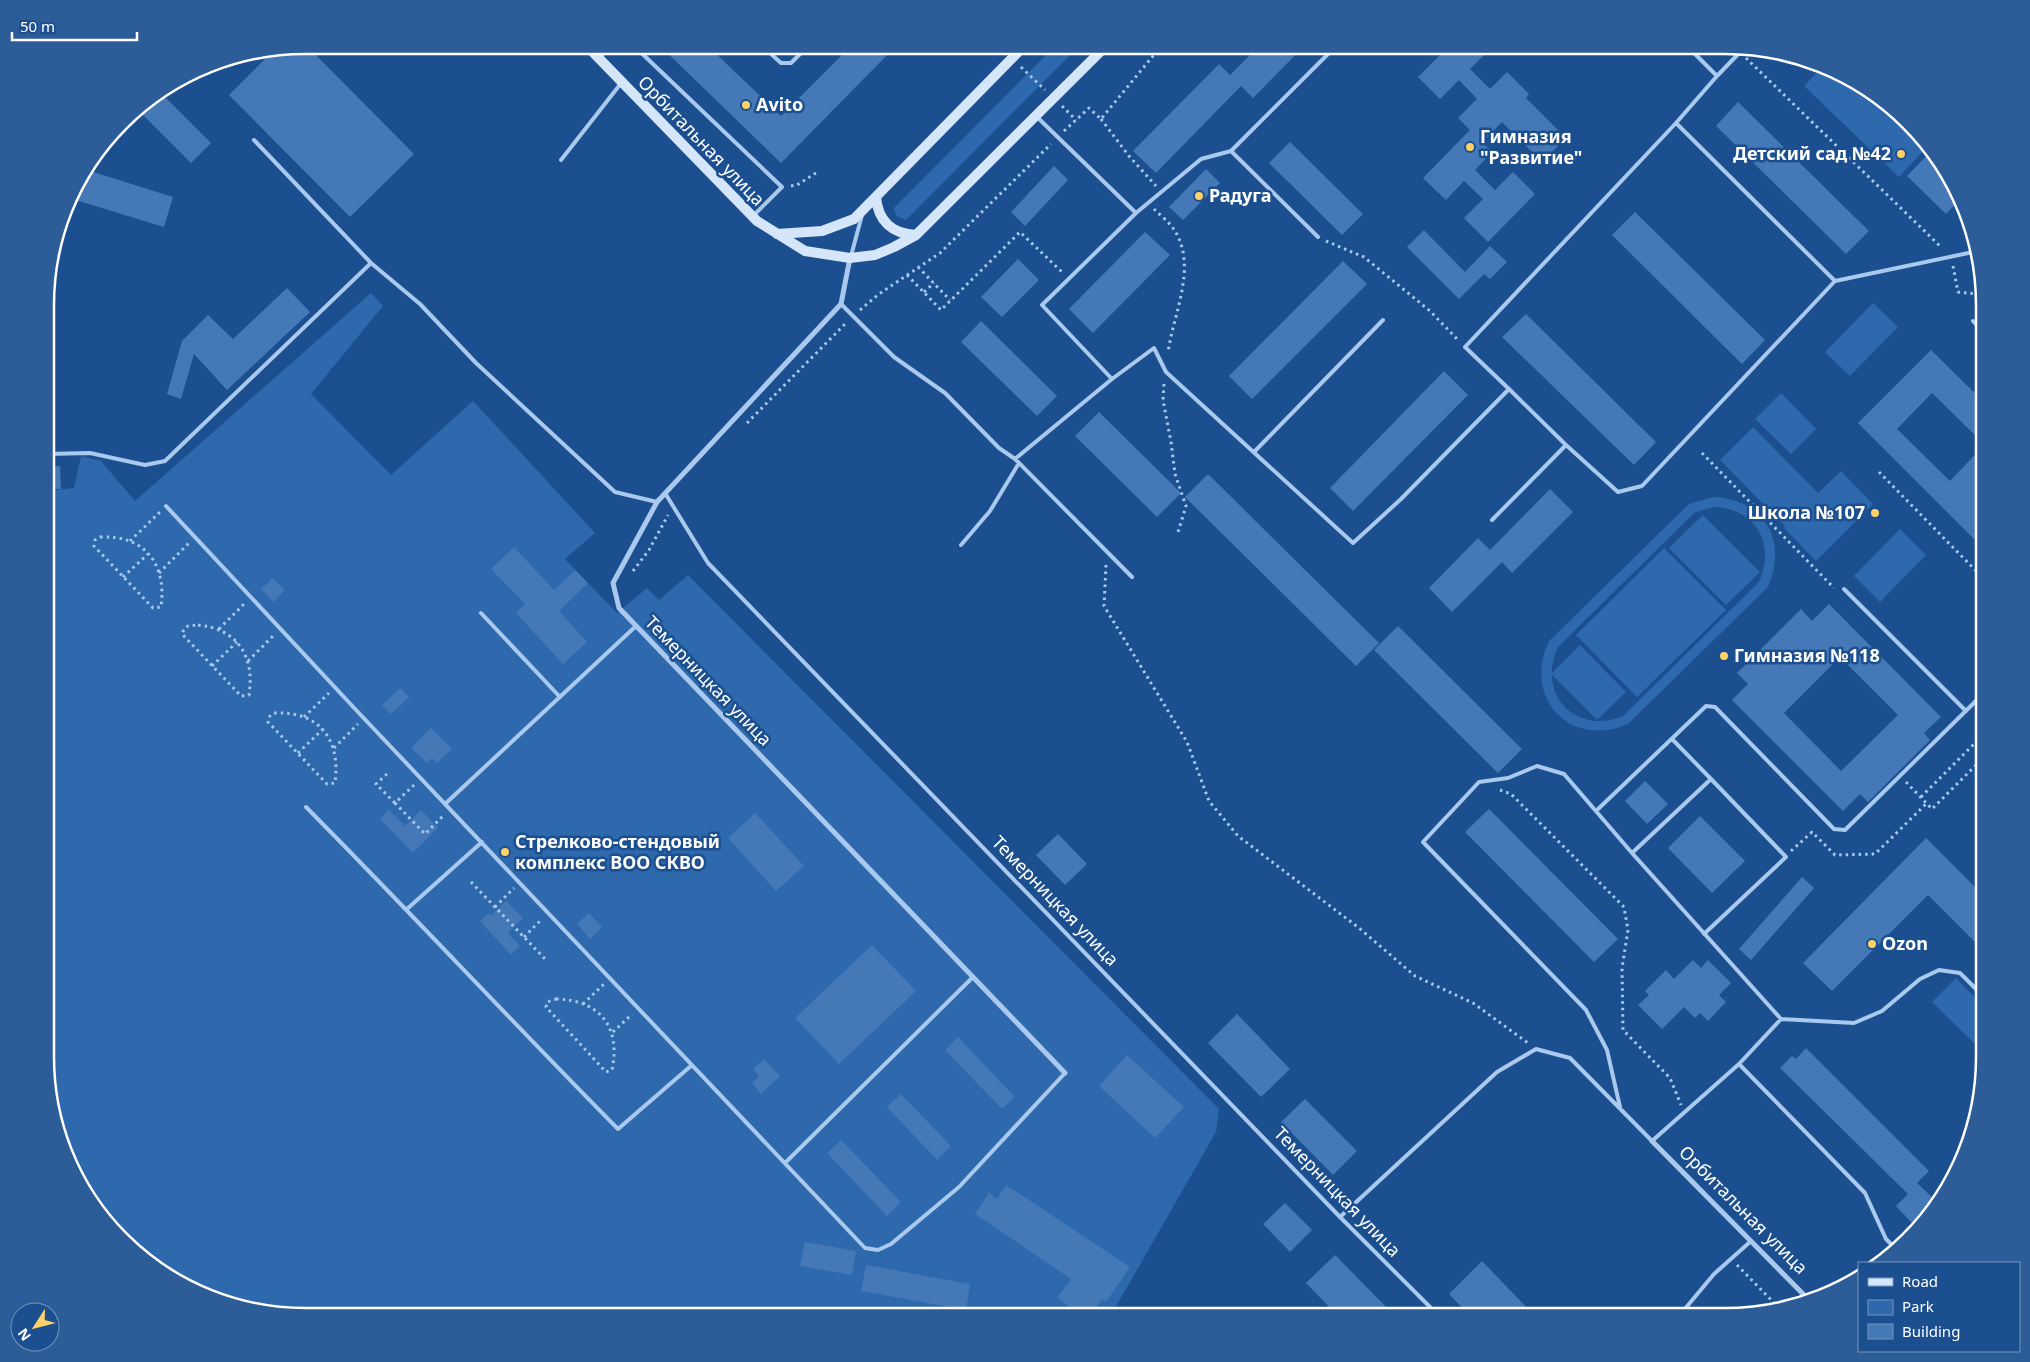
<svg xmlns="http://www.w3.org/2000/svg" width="2030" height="1362" font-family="'Noto Sans',sans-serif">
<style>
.green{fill:#2e69ad;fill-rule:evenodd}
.building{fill:#4478b7;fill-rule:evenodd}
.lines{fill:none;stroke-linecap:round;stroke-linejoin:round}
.path{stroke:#a9c9ee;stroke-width:3;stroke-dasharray:2.5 4;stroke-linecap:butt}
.lane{stroke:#a9c9ee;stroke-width:4}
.street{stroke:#a9c9ee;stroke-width:5}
.secondary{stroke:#d6e6fa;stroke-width:10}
.poi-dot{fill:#ffd166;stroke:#1b4f8f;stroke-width:2}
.labels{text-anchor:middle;stroke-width:5;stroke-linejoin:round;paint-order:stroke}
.poi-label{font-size:18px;font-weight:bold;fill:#fff;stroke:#1b4f8f;text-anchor:start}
.street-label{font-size:18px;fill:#fff;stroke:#1b4f8f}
.rim{fill:none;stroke:#fff;stroke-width:2.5}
</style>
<rect width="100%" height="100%" fill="#1b4f8f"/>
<!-- green -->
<path class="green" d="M1056,45h24l-174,175 -10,-4 -2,-8z
M1823,66l47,23 50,44 9,12 -30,32 -95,-91z
M371,293l12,13 -72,88 80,81 82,-74 122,132 -30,26 52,54 30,-25 12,12 29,-25 531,534 -3,23 -106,185h-806l-83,-14 -61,-30 -39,-32 -41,-54 -33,-96v-600l27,-3 7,-32 20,5 34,40z
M1873,303l25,24 -48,49 -25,-24z
M1781,393l35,36 -25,25 -36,-35z
M1753,427l65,66 23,-22 32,33 -57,57 -32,-33 1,-2 -65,-66z
M1713,497c52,2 75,44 55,90l-140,137c-58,25 -106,-26 -79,-83l140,-137zM1714,507c42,2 62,36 45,75l-136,134c-48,20 -87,-23 -65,-69l136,-134z
M1703,515l57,57 -34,33 -57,-57z
M1900,529l26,26 -46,47 -26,-26z
M1664,548l62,62 -89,87 -61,-62z
M1580,645l46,47 -29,28 -46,-46z
M1956,978l28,29v46l-52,-51z"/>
<!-- building -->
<path class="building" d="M306,45l108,109 -64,63 -121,-122 44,-44z
M659,45h48l74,71 71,-71h45l-116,118z
M1260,45h45l-52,53 -12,-12 -85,87 -23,-22 86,-87 11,11z
M1450,45h30l7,7 -17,17 20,20 17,-17 22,22 -3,4 40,40 -24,24 -40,-40 -20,20 10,10 -17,18 20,20 18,-18 22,22 -47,48 -24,-24 19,-19 -19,-18 -18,19 -23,-22 47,-48 -12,-12 19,-19 -18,-19 -19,19 -22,-22z
M161,93l50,50 -20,20 -55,-55z
M1738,102l131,129 -23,23 -130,-128z
M1290,142l73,72 -21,21 -73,-72z
M1929,153l21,22 10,24 -14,15 -39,-38z
M1054,166l14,14 -43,46 -14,-14z
M1206,169l14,14 -37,37 -14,-13z
M87,170l86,27 -9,30 -95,-29 3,-8z
M1635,212l130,128 -23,24 -130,-129z
M1424,230l41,42 25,-26 17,16 -17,17 -6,-5 -25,25 -52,-52z
M1145,232l25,23 -77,78 -24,-24z
M1018,259l21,21 -37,37 -21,-20z
M1343,261l24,23 -115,115 -23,-23z
M287,288l23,24 -83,78 -33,-36 -13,45 -14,-5 15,-53 26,-26 25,24z
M1526,314l130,128 -22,23 -132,-128z
M981,321l76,75 -20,20 -76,-74z
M1931,350l53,52v42l-52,-51 -35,36 53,52 34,-36v104l-126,-126z
M1444,371l24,24 -115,116 -23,-23z
M1099,412l82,81 -24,24 -82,-81z
M60,466l1,23h-14v-22z
M1208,474l171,169 -23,23 -171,-169z
M1550,489l23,23 -61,61 -10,-11 -50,50 -23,-24 49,-50 12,12z
M514,547l40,43 21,-20 13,13 -29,28 28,31 -24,22 -47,-51 9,-9 -34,-35z
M273,578l12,12 -12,12 -12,-13z
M1829,604l112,113 -17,16 6,7 -62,62 -8,-8 -17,17 -111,-111 16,-16 -11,-11 64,-64 11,12zM1840,657l58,58 -57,56 -57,-58z
M1398,626l124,123 -24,24 -124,-123z
M400,688l9,9 -18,17 -9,-9z
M431,728l21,21 -15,14 -5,-5 -5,5 -16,-15z
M1645,781l23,23 -21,20 -22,-23z
M1489,809l129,130 -24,23 -129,-130z
M389,810l16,16 16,-16 17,18 -25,25 -33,-34z
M755,813l49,53 -28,25 -48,-53z
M1700,816l45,45 -33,32 -44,-45z
M1058,834l29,30 -22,21 -29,-30z
M1926,838l58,58v55l-56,-56 -96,96 -29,-28z
M1802,877l12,11 -63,72 -12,-11z
M506,901l17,17 -15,15 12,13 -9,9 -31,-34 9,-8 2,2z
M589,913l13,14 -12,12 -13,-15z
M872,945l44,46 -77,73 -44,-46z
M1693,960l8,8 7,-8 23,23 -12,12 7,7 -18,19 -8,-8 -5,5 -11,-11 -22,22 -24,-24 11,-10 -4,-4 21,-21 8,9z
M1237,1014l53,55 -29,28 -53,-54z
M958,1037l57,60 -13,12 -57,-59z
M1806,1048l123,123 -12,12 22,21 -19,22 -4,-5 -3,3 -17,-18 12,-12 -128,-126 12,-12 4,3z
M1127,1055l57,52 -29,31 -56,-52z
M764,1059l16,17 -19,18 -9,-11 7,-7 -6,-7z
M901,1094l50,52 -14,14 -50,-53z
M1305,1099l52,52 -24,24 -52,-53z
M841,1140l60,62 -14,14 -60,-63z
M1006,1185l124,82 -24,35 -4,-3 -13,18h-6l-26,-19 14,-19 -96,-65 14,-21 8,6z
M1285,1203l27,27 -22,22 -27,-28z
M805,1242l51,9 -4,24 -52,-9z
M1335,1255l61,62h-57l-33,-34z
M1482,1261l54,56h-65l-22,-23z
M866,1265l104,19 -4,26 -105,-19z"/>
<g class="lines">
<!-- path -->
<path class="path" d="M999,45l5,5
M1746,58l196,190
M1021,67l24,23
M1062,106l14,14
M1101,119l28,37 27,30
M1064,131l25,-23 12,11 61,-74
M791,186l6,-1 22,-14
M1154,209c6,6 14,12 19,19 26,37 0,86 -5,125
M1326,241l38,16 66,54 29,30
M1953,266l5,26 19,2 7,7
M918,267l32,33
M907,275l34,35 79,-78 43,41
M924,292l10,-9
M860,310l19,-16 61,-41 111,-109
M1164,384l-1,16 8,42 4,32 11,32 -8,26
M747,423l99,-100
M1702,453l132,135
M1879,472l105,107
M100,537c44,-2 67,26 61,70l-8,1 -59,-62 1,-6z
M130,541l30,-29
M1106,565l-2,41 83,136 22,59 29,35 121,92 56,48 58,27 55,40
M633,571l16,-21 19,-35
M159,573l30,-30
M123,577l25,-23
M198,625c40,4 57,32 51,70l-8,1 -59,-62 2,-5 4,-3z
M219,629l26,-26
M248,661l26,-26
M212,666l25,-24
M274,713c45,-2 67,26 61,70l-8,1 -59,-62 2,-6z
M304,717l25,-24
M334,748l24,-24
M298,753l25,-24
M387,774l-11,10 19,19
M1906,782l26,27 52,-52
M414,785l-19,18 30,31 19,-19
M1500,790l11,4 113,113 4,23 -6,38 1,62 47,48 11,27
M1921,797l63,-63
M1791,851l21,-19 23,23 40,-1 52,-51
M471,882l75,78
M495,907l19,-19
M524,937l17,-17
M556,999c44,1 65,28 56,71l-6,2 -60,-65 1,-5z
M583,1004l21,-20
M613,1032l19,-18
M1737,1265l44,45"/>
<!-- lane -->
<path class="lane" d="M633,45l149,142 -28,28
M761,45l20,18h10l18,-18
M1686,45l31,31 27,-28
M600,57l12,-12
M1036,116l100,97 65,-54 30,-8 106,-106
M1676,123l159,158
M254,140l117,123 49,41 56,59 139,129 42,10
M1231,151l87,86
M561,160l61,-78
M851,256l11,-41
M841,304l53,53 51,36 54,55 16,11 117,118
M1973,321l11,11
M1112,379l42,-31 12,24 187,171 48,-44 108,-110 -44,-42 211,-224 41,-47
M1509,389l57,56 52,47 24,-6 193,-205 143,-30
M1254,452l129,-132
M47,454l43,-1 55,12 20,-4 206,-198
M1015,459l97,-80 -70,-74 94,-92
M665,493l43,70 632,654 100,100
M166,506l191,205 508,537 13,2 13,-6 68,-57 106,-114
M1492,520l74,-75
M961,545l29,-34 29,-48
M1844,589l122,122
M481,613l79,84
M1672,739l39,40
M445,804l191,-178
M306,807c106,107 207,216 312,322l74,-64
M1596,811l110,-105 9,1 119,122 11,1 139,-137
M1632,853l79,-74 75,78 -82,77
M407,909l75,-67
M1739,1064l126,129 21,46 12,12
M1620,1107l-13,-57 -21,-40 -163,-168 56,-60 29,-4 29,-12 27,8 68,79 149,166
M785,1163l188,-186
M1340,1217l157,-145 39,-23 34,9 82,83 87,-77 42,-45 73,4 28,-12 38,-32 19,-9 21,3 24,24
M1679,1316l35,-42 37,-33"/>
<!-- street -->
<path class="street" d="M850,258l-9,46 -184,198 -44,81 6,25 446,465
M1652,1141l158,160"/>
<!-- secondary -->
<path class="secondary" d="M586,45l171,176 48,30 45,7 25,-3 19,-8 22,-12 191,-190
M876,197c2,24 16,37 40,38
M777,234l45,-3 32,-12 171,-174"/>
</g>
<!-- markers -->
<g class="poi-dot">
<circle cx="746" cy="105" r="5"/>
<circle cx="1470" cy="147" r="5"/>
<circle cx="1901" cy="154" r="5"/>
<circle cx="1199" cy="196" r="5"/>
<circle cx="1875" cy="513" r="5"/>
<circle cx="1724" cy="656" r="5"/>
<circle cx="505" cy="852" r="5"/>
<circle cx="1872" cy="944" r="5"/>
</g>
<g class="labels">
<!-- poi labels -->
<g class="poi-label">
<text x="756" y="111">Avito</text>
<text x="1480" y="143">Гимназия<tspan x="1480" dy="21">"Развитие"</tspan></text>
<text x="1891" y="160" text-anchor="end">Детский сад №42</text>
<text x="1209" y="202">Радуга</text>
<text x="1865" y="519" text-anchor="end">Школа №107</text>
<text x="1734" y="662">Гимназия №118</text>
<text x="515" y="848">Стрелково-стендовый<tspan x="515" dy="21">комплекс ВОО СКВО</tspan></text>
<text x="1882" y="950">Ozon</text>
</g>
<!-- street labels -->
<g class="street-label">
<text transform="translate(701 141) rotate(46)" y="6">Орбитальная улица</text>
<text transform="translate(708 681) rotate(46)" y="6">Темерницкая улица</text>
<text transform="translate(1055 901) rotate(46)" y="6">Темерницкая улица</text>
<text transform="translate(1337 1192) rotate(46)" y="6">Темерницкая улица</text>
<text transform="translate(1743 1210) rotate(45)" y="6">Орбитальная улица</text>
</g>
</g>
<!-- crop -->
<path d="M0 0H2030V1362H0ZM305 54H1725A251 251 0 0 1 1976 305V1057A251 251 0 0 1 1725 1308H305A251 251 0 0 1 54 1057V305A251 251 0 0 1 305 54Z" fill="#2d5d98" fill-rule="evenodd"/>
<path class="rim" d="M305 54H1725A251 251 0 0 1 1976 305V1057A251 251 0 0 1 1725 1308H305A251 251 0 0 1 54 1057V305A251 251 0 0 1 305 54Z"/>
<!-- legend -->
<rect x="1858" y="1262" width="162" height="90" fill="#1b4f8f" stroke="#7695bc"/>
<rect x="1868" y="1278" width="25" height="8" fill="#d6e6fa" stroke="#7695bc"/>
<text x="1902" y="1287" font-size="15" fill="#ffffff">Road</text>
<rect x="1868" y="1300" width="25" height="15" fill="#2e69ad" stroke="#7695bc"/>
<text x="1902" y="1312" font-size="15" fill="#ffffff">Park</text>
<rect x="1868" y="1324" width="25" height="15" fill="#4478b7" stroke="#7695bc"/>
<text x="1902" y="1337" font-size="15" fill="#ffffff">Building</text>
<!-- north arrow -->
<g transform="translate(35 1327) rotate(234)"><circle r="24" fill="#1b4f8f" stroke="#7695bc"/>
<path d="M0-4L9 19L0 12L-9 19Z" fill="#ffd166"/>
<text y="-8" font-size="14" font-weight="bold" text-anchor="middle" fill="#ffffff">N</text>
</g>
<!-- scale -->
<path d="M12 32v8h125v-8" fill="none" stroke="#ffffff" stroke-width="2.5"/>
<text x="20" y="32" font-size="15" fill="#ffffff" stroke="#1b4f8f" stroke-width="4" paint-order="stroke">50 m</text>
</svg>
